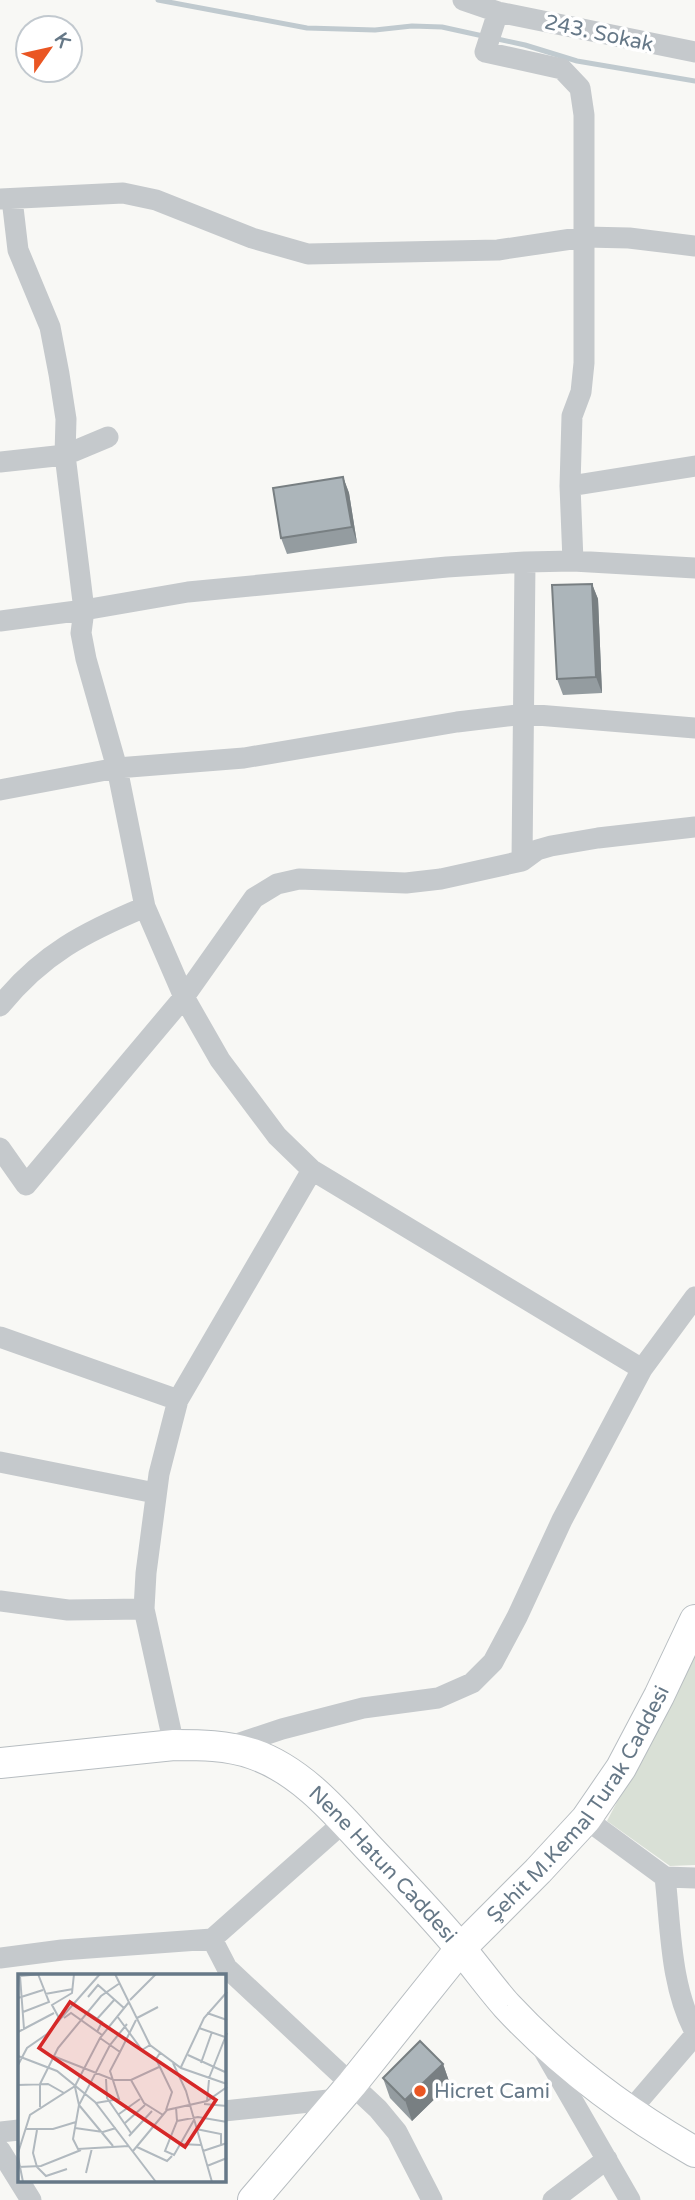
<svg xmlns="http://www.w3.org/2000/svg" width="695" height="2200" font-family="'Varela Round',sans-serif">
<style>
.green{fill:#d9e0d6}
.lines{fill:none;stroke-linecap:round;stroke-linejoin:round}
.stream{stroke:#c0cacf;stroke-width:5}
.secondary-casing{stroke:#b7bdc1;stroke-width:32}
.street{stroke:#c5c9cc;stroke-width:21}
.secondary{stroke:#fff;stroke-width:30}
.wall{fill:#949ca0}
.shaded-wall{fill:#787f82}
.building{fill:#acb5ba;stroke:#787f82;stroke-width:2}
.poi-dot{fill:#ea5623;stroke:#fff;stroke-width:2.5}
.labels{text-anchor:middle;stroke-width:7;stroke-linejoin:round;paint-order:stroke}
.street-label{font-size:21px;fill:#667887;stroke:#fff}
.poi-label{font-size:21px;fill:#667887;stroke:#fff;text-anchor:start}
.inset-road{fill:none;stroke:#b1b9bf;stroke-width:2}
.view{fill:#d62828;fill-opacity:0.15;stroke:#d62828;stroke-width:3.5}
.inset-edge{fill:none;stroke:#667887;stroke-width:3.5}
</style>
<rect width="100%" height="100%" fill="#f8f8f5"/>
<!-- green -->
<path class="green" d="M695,1653v212l-25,1 -63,-45z"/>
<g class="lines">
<!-- stream -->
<path class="stream" d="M158,0l149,28 68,2 37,-4 30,1 41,9
M493,38l32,7 52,16 118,20"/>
<!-- secondary casing -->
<g class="secondary-casing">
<g id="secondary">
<path id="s1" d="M0,1763l174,-18c26,0 53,0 79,9 47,16 82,57 114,92 32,34 64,67 93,102 16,19 31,40 47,58 55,59 118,106 188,146"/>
<path id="s2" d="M253,2200l99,-116 109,-136 77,-77 48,-52 35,-51 38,-72 36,-76"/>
</g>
</g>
<!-- street -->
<path class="street" d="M463,0l35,12 197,40
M498,12l-13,40 77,17 18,19 4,27v248l-3,29 -9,24 -2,70 3,75
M0,199l123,-6 33,7 96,38 56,16 190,-4 87,-13 44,1 66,8
M12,199l6,51 32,77 9,47 7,45 -1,36 19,155 -3,23 5,26 31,109 28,139 39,90 36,63 57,76 35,34 330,199
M0,462l65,-7 43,-18
M570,486l125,-20
M0,621l84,-11 104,-18 259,-25 78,-5 48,-1 122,7
M0,790l117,-22 127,-10 213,-36 68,-8 170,14
M522,861l15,-11 14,-4 47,-8 97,-11
M0,1006c42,-52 85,-74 145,-99
M0,1148l26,37 158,-188 70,-99 23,-14 22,-5 107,4 35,-4 81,-18 3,-299
M0,1337l178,63
M0,1462l155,31
M0,1601l68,9 76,-1
M174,1745l-30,-136 2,-36 13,-99 19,-74 134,-230
M228,1747l54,-18 81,-21 75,-10 34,-15 21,-21 24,-45 45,-97 80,-151 53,-72
M586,1819l79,58 30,1
M665,1877c6,52 5,108 30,155
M212,1939l15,29 151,141 19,23 35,68
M0,1958l62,-8 150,-11 132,-117
M544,2051l86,149
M224,2111l114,-12
M629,2112l66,-77
M0,2132l19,-2
M0,2150l31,50
M553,2200l54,-41"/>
<!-- secondary -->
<use href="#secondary" class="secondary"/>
</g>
<!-- wall -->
<path class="wall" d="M343,477l6,16 8,50 -70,11 -6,-16z
M592,584l6,15 4,94 -39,2 -6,-16z
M443,2064l7,20 -38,37 -22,-23 -7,-20z"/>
<!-- shaded-wall -->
<path class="shaded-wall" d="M343,477l6,16 8,50 -5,-16z
M592,584l6,15 4,94 -6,-16z
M443,2064l7,20 -38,37 -7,-21z"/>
<!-- building -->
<path class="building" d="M343,477l9,50 -71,11 -8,-50z
M592,584l4,93 -39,2 -5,-94z
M420,2041l23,23 -38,36 -22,-22z"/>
<!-- markers -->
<circle class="poi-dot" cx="420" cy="2091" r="7"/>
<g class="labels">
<!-- street labels -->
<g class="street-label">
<text transform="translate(599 33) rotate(12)" y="7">243. Sokak</text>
<text dy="7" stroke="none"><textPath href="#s2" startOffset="514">Şehit M.Kemal Turak Caddesi</textPath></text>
<text dy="7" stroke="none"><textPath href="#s1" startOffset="427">Nene Hatun Caddesi</textPath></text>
</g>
<!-- poi labels -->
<g class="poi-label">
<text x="434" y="2098">Hicret Cami</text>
</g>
</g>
<!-- overview -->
<g transform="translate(18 1974)">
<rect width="208" height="208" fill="#f8f8f5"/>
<path class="inset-road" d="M97,0l35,71 31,23 46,16M2,2l4,53M2,2l21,-2M27,20l28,-5M70,23l10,-12 26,23M0,24l25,-8M112,26l26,-26M5,38l26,-10 -11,-28M69,38l15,10 -5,10M189,39l20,7M99,42l25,34 8,-5M41,44l-7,-13 20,-12 2,-19M46,44l7,-5 31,22M119,44l21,-11M79,45l18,-20M181,54l26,9M0,58l36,-19M102,78l16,-32M142,79l-4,6 16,33 -6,18M170,81l37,17M0,82l39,15 38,31 61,80M35,82l61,24h17l28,-13M155,89l13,28 26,91M183,89l11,-31M0,91l9,-17 20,-14 53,-60M163,93l23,-49 23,-26M191,104l18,-45M88,105l1,19 24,35M113,106l13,23 19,12M0,111l30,-1 16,9M57,113l4,18 -6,34 5,10 51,-3M189,127l2,-21M78,129l23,-4 -9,-28 10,-19 -20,-14M186,130l23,2M22,133v-23l18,-36 43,-52 19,-13M158,133l1,14 -12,30 9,4 20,-35M101,140l21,-15M159,147l21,-4 29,5M107,149l20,-18M57,154l28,4 13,-4M7,155h28l23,-7M178,155l25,5v11M19,156l-4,23 4,14 9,9 21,-7M111,162l23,-25M162,170l21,1M95,172l-34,-41 31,-60 17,-21M119,173l30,14 5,-5M115,177l34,-41 40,-9 20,-14M185,177l24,-8M0,179l12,-38 45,-29 25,-48 29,-36M0,183l5,25M189,192l20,-8M0,193l23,-1 40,-16M68,199l6,-25"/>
<path class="view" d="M52,28l146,98 -31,47 -146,-99z"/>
<rect width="208" height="208" class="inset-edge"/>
</g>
<!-- north arrow -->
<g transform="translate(49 49) rotate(56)"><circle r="33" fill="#ffffff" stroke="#c2c9cf" stroke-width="2"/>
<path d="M0-5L12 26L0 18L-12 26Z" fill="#ea5623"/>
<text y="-10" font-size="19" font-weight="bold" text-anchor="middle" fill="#667887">K</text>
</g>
</svg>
